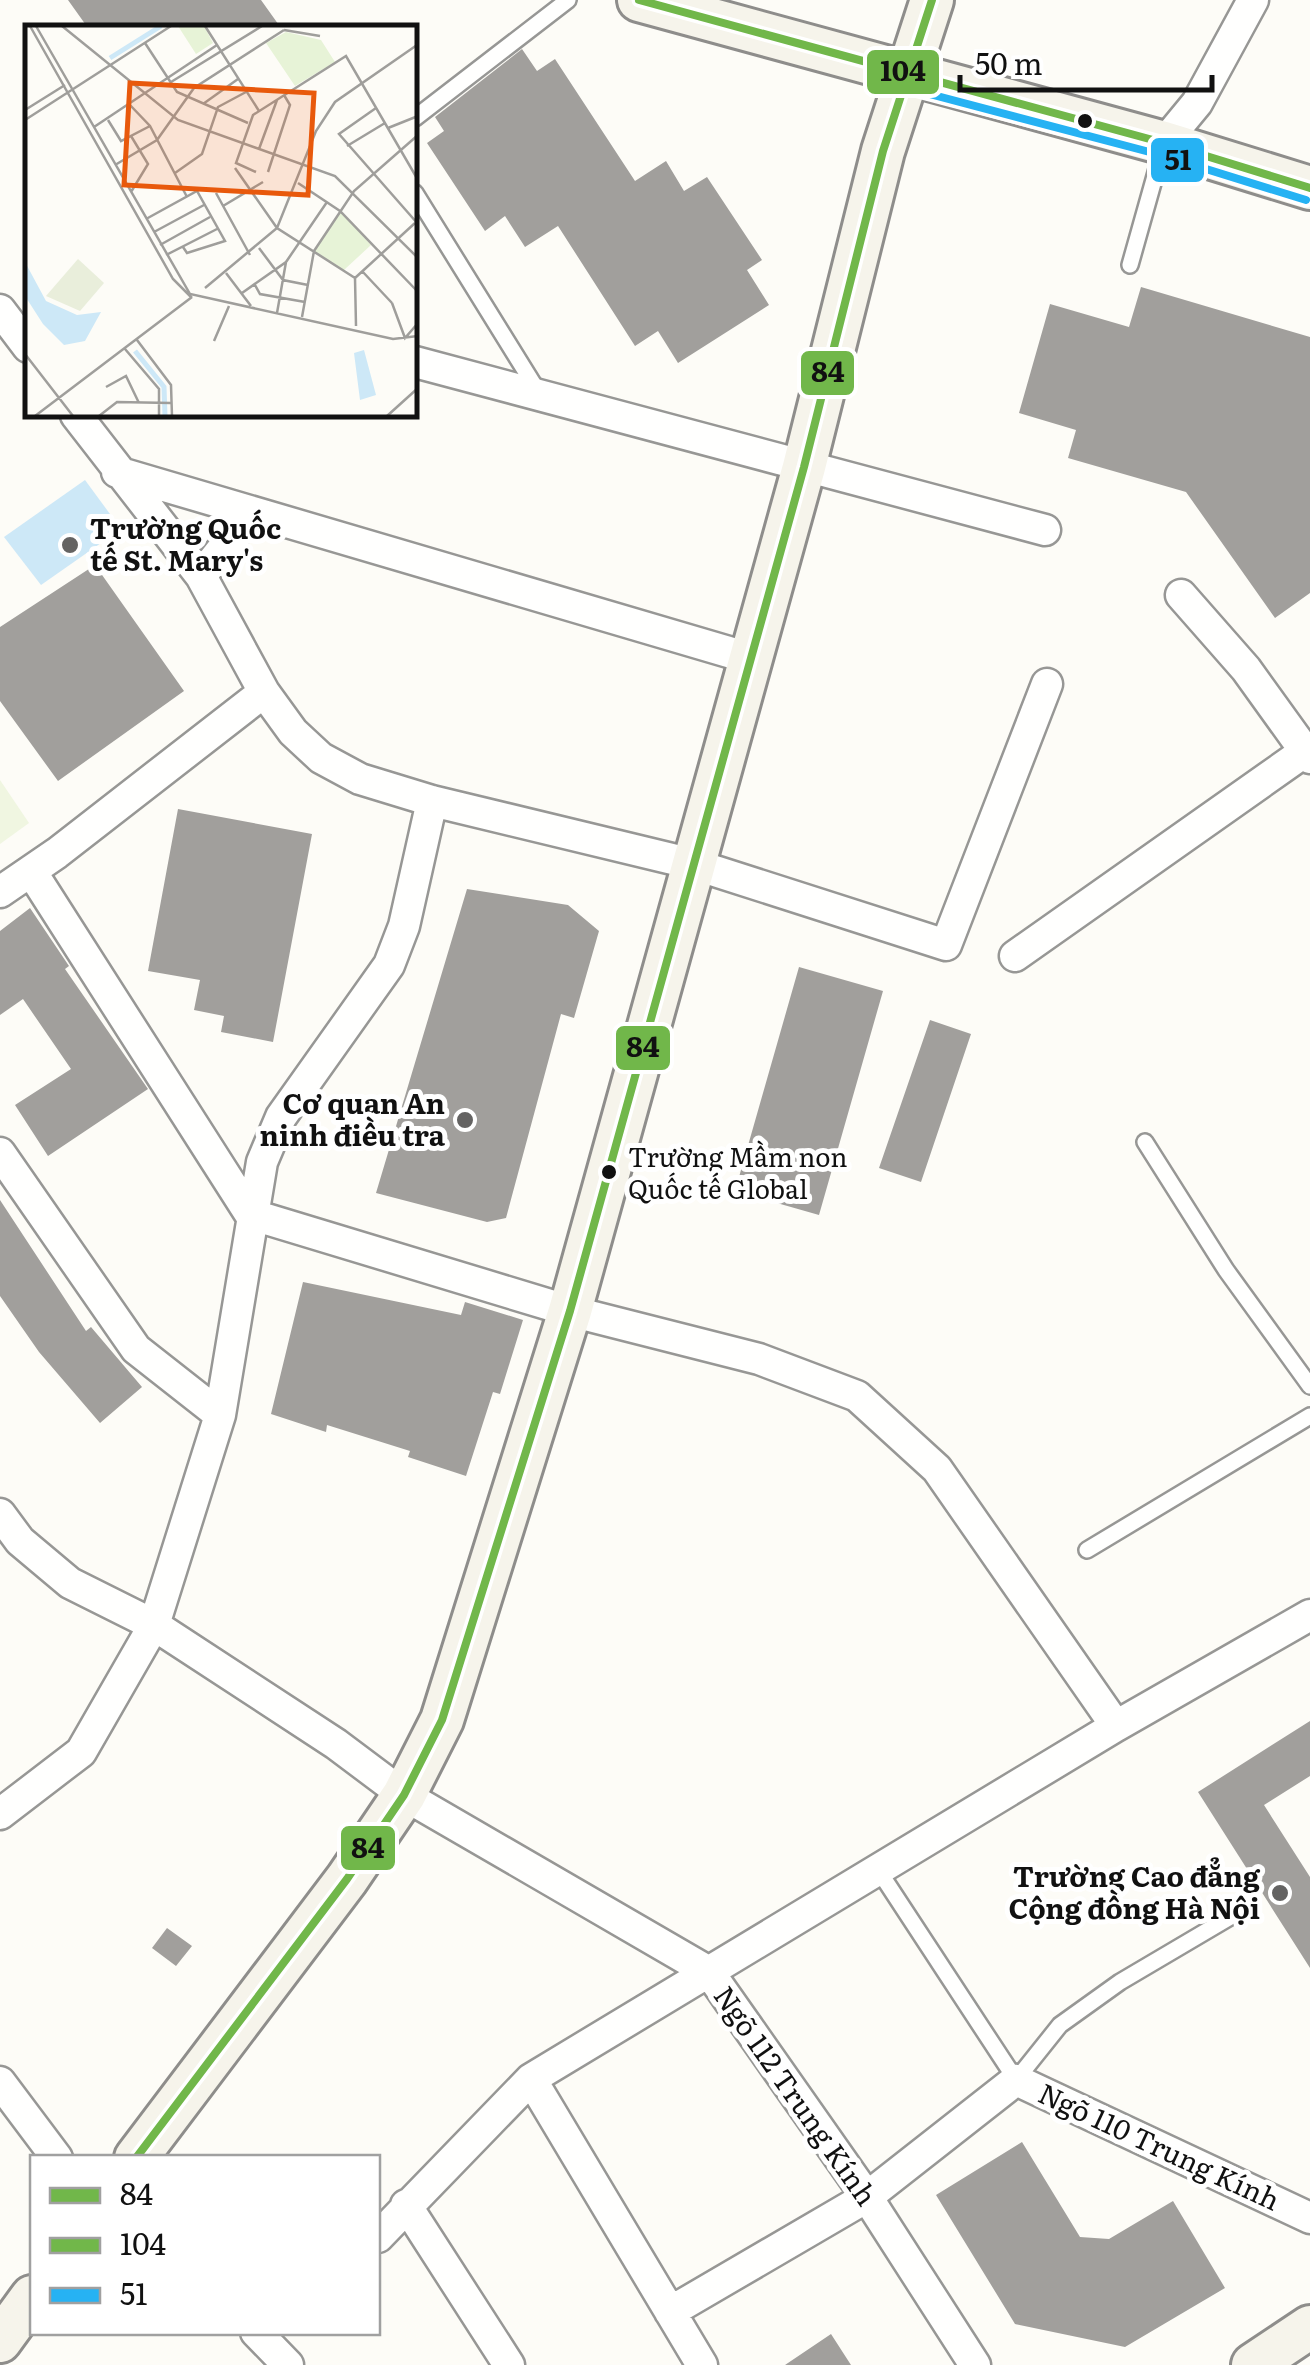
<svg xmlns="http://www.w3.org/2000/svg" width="1310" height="2365" font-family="Literata,serif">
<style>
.pitch{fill:#f0f6e1}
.water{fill:#cde8f7}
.building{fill:#a19f9c}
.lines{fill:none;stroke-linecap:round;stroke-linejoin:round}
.lane-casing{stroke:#979795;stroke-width:20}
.street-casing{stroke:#979795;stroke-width:35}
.secondary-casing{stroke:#8e8d8b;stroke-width:48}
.lane{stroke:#fffffe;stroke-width:15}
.street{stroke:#fffffe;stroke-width:30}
.secondary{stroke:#f6f4eb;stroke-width:42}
.bus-1-casing{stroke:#fff;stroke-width:15}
.bus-2-casing{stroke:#fff;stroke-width:15}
.bus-3-casing{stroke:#fff;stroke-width:15}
.bus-1{stroke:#71b74a;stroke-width:8}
.bus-2{stroke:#71b74a;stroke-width:8}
.bus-3{stroke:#26b2f3;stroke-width:8}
.bus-dot{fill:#111;stroke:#fff;stroke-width:4}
.poi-dot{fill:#646362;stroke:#fff;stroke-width:4}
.labels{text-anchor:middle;stroke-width:10;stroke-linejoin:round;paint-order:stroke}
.bus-label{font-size:26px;fill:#111;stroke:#fff;text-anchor:start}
.poi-label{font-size:28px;font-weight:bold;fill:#111;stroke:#fff;text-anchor:end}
.street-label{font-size:28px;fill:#111;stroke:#fff}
.inset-river{fill:none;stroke:#cde8f7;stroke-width:5}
.inset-road{fill:none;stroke:#9f9e9b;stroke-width:2.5}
.view{fill:#e8590c;fill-opacity:0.15;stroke:#e8590c;stroke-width:5}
.inset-edge{fill:none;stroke:#111;stroke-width:5}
.line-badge{stroke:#fff;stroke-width:4}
.pale-badge-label{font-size:28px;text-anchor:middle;font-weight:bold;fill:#111}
</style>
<rect width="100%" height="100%" fill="#fdfcf7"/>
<!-- pitch -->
<path class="pitch" d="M0,780l29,43 -29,21z"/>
<!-- water -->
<path class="water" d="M85,480l36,49 -80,56 -37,-48z"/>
<!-- building -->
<path class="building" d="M68,0h193l20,28h-193z
M522,49l15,22 18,-12 80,122 31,-20 18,30 23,-14 55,83 -15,10 22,35 -91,58 -20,-32 -23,15 -77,-120 -33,21 -20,-31 -20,15 -58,-88 17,-12 -9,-14z
M1141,287l169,50v256l-35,25 -89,-126 -118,-34 8,-28 -57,-17 31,-109 79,23z
M95,565l89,126 -126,90 -58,-80v-74z
M178,809l134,25 -39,208 -52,-10 3,-16 -30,-6 6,-30 -52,-9z
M467,889l101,16 31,26 -25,87 -13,-4 -55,204 -19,4 -111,-29z
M30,908l39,58 -4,3 83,120 -100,67 -33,-51 56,-36 -48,-70 -23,16v-84z
M799,967l84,24 -64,224 -84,-24z
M930,1020l41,14 -50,148 -42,-14z
M0,1200l86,131 5,-4 51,60 -42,36 -61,-71 -39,-56z
M303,1282l158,33 4,-13 58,18 -23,74 -7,-2 -27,84 -58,-19 2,-6 -83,-26 -1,7 -55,-18z
M1310,1721v55l-46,29 46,72v91l-112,-176z
M167,1928l25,18 -16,20 -24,-18z
M1022,2142l58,95 29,2 64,-38 52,87 -100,59 -110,-23 -79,-129z
M831,2334l20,31h-66z"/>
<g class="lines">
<!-- lane casing -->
<g class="lane-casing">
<path id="lane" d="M415,118l153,-118
M415,193l124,200
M1130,265l34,-121
M1145,1142l81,128 84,116
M1087,1550l223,-134
M877,1868l139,212 44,-55 60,-43 117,-69"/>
</g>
<!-- street casing -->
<g class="street-casing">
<path id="street" d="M1164,143l33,-40 56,-103
M0,310l28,37
M415,362l630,168
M76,415l125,161 63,116 29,40 28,26 39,21 72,22 261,63 253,81 101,-261
M117,472l632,186
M201,576l50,-63
M1181,595l65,74 64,89
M31,871l219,343 320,97 189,48 98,37 80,73 179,257
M0,892l57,-39 207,-161
M1015,956l295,-208
M0,1153l136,196 84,66
M0,1514l20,27 50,42 84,42 182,119 68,51 305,177 158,225 108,168
M0,1814l81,-62 73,-127 66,-210 42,-253 19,-45 108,-152 15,-39 28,-125
M531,2079l171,286
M0,2082l57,76
M406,2205l103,160
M378,2237l153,-158 585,-353 194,-111
M670,2312l197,-115 149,-117 294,138
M256,2332l32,33"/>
</g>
<!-- secondary casing -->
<g class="secondary-casing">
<path id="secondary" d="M639,0l525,143 146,45
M136,2158l211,-279 57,-84 38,-75 128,-409 234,-844 79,-316 49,-151
M0,2341l32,-44
M1253,2365l57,-38"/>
</g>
<!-- lane -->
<use href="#lane" class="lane"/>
<!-- street -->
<use href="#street" class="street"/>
<!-- secondary -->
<use href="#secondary" class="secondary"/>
<!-- bus-1 casing -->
<g class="bus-1-casing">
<path id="bus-1" d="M136,2158l211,-279 57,-84 38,-75 128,-409 234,-844 79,-316 49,-151"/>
</g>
<!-- bus-2 casing -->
<g class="bus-2-casing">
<path id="bus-2" d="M639,0l525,143 146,45"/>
</g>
<!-- bus-3 casing -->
<g class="bus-3-casing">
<path id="bus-3" d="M903,87l258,68 145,45"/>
</g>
<!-- bus-1 -->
<use href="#bus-1" class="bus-1"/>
<!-- bus-2 -->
<use href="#bus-2" class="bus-2"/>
<!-- bus-3 -->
<use href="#bus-3" class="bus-3"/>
</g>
<!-- markers -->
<g class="bus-dot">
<circle cx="1085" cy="121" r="9"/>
<circle cx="609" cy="1172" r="9"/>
</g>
<g class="poi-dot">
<circle cx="70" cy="545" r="10"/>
<circle cx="465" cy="1120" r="10"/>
<circle cx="1280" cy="1893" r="10"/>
</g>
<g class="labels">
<!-- bus labels -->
<g class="bus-label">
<text x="628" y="1167">Trường Mầm non<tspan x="628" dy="32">Quốc tế Global</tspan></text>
</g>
<!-- poi labels -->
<g class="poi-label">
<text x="90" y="539" text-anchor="start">Trường Quốc<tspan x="90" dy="32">tế St. Mary's</tspan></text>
<text x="445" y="1114">Cơ quan An<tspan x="445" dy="32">ninh điều tra</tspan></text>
<text x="1260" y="1887">Trường Cao đẳng<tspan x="1260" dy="32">Cộng đồng Hà Nội</tspan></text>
</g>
<!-- street labels -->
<g class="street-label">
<text transform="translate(795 2096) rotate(55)" y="10">Ngõ 112 Trung Kính</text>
<text transform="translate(1159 2147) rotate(25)" y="10">Ngõ 110 Trung Kính</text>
</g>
</g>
<!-- overview -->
<g transform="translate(25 25)">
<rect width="392" height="392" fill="#fdfcf7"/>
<path d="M153,1h26l9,17 -17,11zM261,7l35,8 14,22 -40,24 -29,-43zM315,186l31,34 -27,25 -30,-19z" fill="#e7f3d7"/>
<path d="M53,234l26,24 -24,28 -34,-15z" fill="#e9eedb"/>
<path d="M0,237l21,39 31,14 24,-3 -16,29 -21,4 -21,-21 -18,-28zM339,325l12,45 -16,5 -6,-47z" fill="#cde8f7"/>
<path class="inset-river" d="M85,33l51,-32M110,326l29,36 1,29"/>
<path class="inset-road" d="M5,1l143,253 19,19M11,1l154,268 203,45 25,-3M37,1l116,94 157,56 83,82M180,1l54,85M259,5l36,6M120,18l32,49 71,31M146,57l91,-56M178,79l35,-25M105,80l20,21 37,71M351,83l-37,26 79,90M0,85l40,-25M0,95l146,-94M83,95l13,21 29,-15M69,102l123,-82M363,103l30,-12M322,121l38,-23M234,124l18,-49M90,140l42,-25 37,-52 90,-58M210,143l42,60 78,50M231,147l-20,-9 17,-48 93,-59 72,124M243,147l22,-67 -6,-10M150,148l27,-19 16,-47 28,-15M273,158l42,28 78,81M106,167l17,-28 -17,-28M191,168l34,62M198,181l40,-24M121,194l51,-28 28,50 -38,12 -4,-6M129,207l50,-27M135,220l50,-28M234,223l24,32 25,5M141,230l51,-26M337,246l30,32M201,248l25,33M330,253l60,-55M330,253l1,48M230,260l5,9 45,8M180,263l72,-60 39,-97 19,-29 82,-57M217,268l44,-31 41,-60M367,278l13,35 13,-15M252,288l9,-51M277,292l12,-66 40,-60 64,-56M112,315l34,45 1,31M189,316l15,-35M100,324l34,40v27M0,329l48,62M81,362l20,-11 13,27M10,391l157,-119M74,391l18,-14 54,1M362,391l31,-28"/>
<path class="view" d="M105,58l184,10 -6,102 -184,-10z"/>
<rect width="392" height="392" class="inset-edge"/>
</g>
<g class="line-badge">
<rect x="865" y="48" width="76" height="48" rx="10" fill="#71b74a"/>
<rect x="1149" y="136" width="57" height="48" rx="10" fill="#26b2f3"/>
<rect x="799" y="349" width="57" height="48" rx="10" fill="#71b74a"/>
<rect x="614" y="1024" width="58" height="48" rx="10" fill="#71b74a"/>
<rect x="339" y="1824" width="58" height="48" rx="10" fill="#71b74a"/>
</g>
<g class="pale-badge-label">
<text x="903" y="81">104</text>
<text x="1178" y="170">51</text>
<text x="828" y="382">84</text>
<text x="643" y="1057">84</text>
<text x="368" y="1858">84</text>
</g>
<!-- legend -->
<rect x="30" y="2155" width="350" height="180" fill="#ffffff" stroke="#a0a0a0" stroke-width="2.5"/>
<rect x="50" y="2188" width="50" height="15" fill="#71b74a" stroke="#a0a0a0" stroke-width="2.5"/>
<text x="120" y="2205" font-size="30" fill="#111111">84</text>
<rect x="50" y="2238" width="50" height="15" fill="#71b74a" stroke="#a0a0a0" stroke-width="2.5"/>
<text x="120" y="2255" font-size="30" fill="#111111">104</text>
<rect x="50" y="2288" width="50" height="15" fill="#26b2f3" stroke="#a0a0a0" stroke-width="2.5"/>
<text x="120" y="2305" font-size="30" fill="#111111">51</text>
<!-- scale -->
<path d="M960 75v15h252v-15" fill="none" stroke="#111111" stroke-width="5"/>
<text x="975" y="75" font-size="30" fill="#111111" stroke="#ffffff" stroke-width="8" paint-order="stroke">50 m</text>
</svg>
